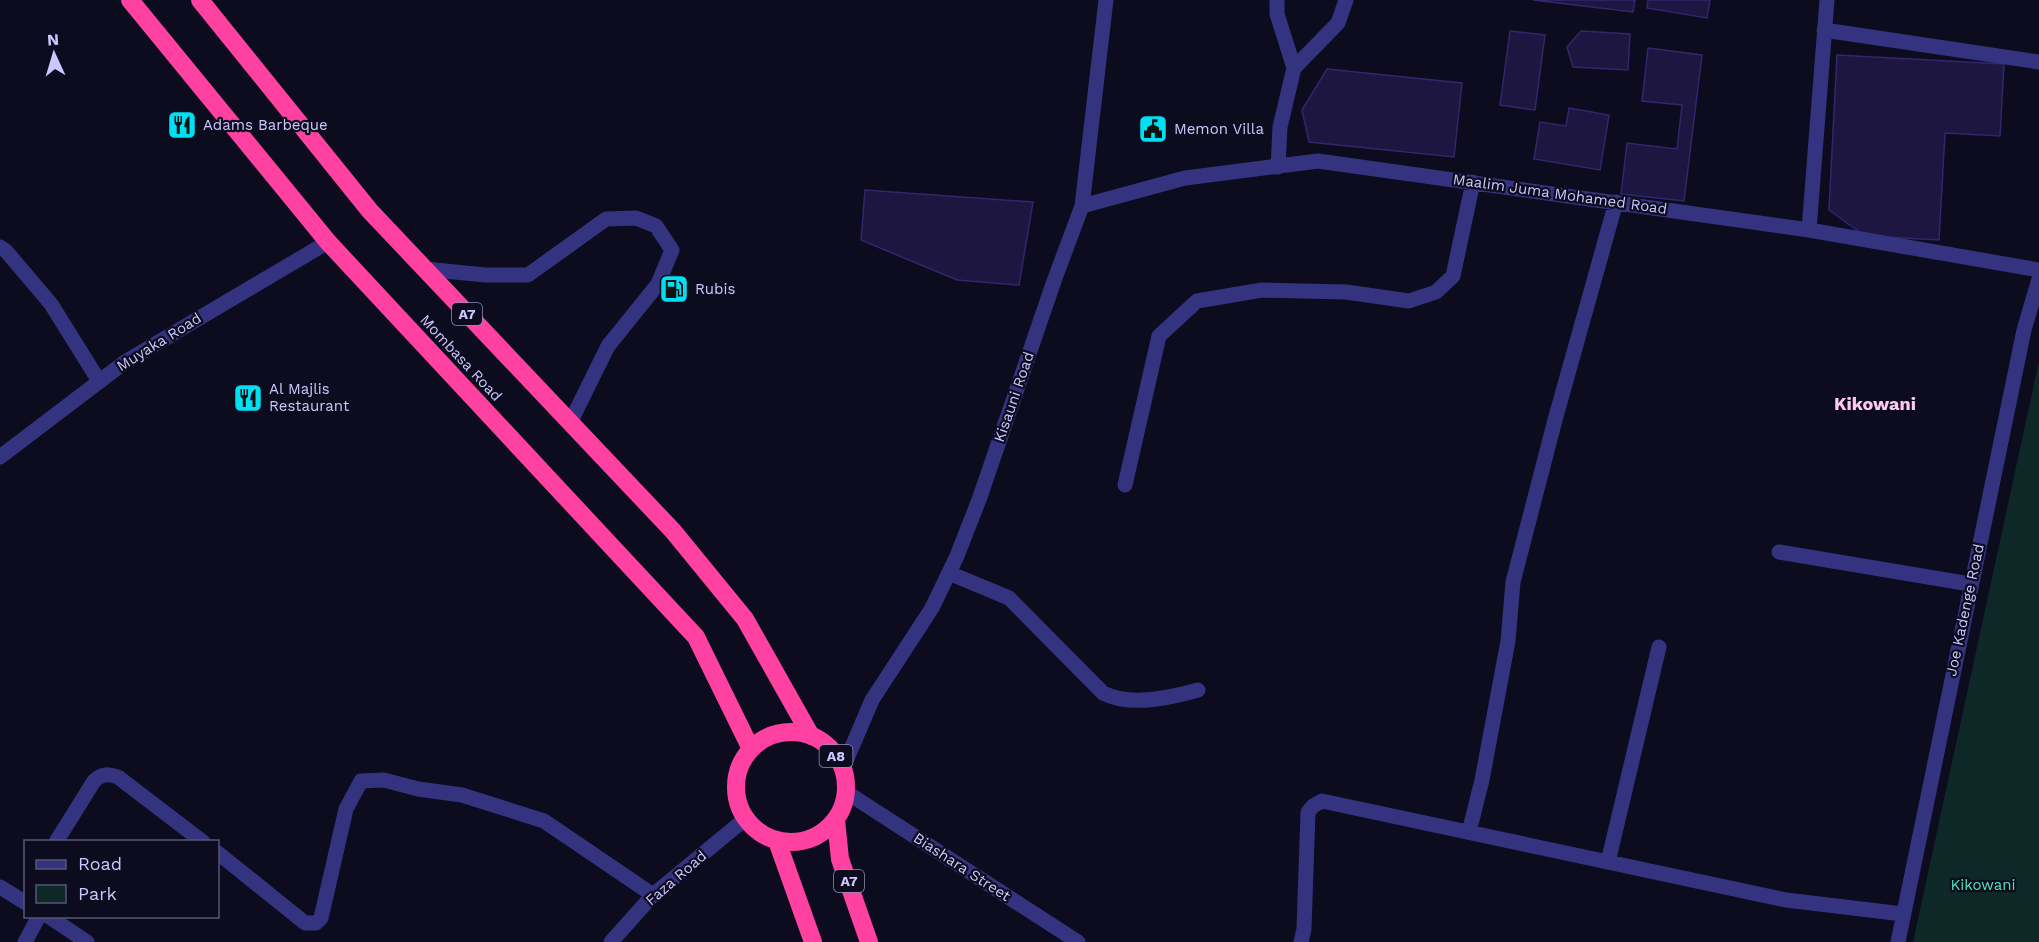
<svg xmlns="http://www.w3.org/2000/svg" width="2039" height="942" font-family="'Work Sans',sans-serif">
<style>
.green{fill:#0d2826}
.building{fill:#1d1640;stroke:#33266d;stroke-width:1.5}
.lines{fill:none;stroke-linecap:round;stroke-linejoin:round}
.minor{stroke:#34337f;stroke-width:15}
.highway{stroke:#ff42a1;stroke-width:18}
.labels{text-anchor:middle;stroke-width:4.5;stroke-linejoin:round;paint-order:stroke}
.shield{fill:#0d0b1e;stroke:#938fbc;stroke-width:1.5}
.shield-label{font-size:14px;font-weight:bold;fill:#ccc7ff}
.poi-label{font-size:15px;fill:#ccc7ff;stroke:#0d0b1e;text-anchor:start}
.street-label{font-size:15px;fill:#ccc7ff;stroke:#0d0b1e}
.park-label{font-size:15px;fill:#4ee5bb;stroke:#0d0b1e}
.quarter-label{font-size:18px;font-weight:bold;fill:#ffc9ed;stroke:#0d0b1e}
</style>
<rect width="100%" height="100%" fill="#0d0b1e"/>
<!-- green -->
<path class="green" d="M2039,361v581h-126z"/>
<!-- building -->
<path class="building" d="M1533,0h102l-2,12z
M1648,0h62l-3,18 -60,-10z
M1510,31l35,4 -10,75 -35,-5z
M1581,31l49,3 -2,36 -55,-3 -6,-20z
M1648,48l54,7 -18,146 -63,-7 6,-51 50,6 5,-44 -40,-4z
M1837,55l167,9 -4,72 -55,-3 -6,107 -74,-4 -36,-26z
M1327,69l135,14 -8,74 -145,-15 -7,-32z
M1569,108l40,7 -9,55 -66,-11 6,-37 26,4z
M865,190l168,12 -14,83 -62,-5 -96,-40z"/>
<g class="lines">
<!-- minor -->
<path class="minor" d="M1277,0v14l17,54
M1824,30l215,32
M1278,167l2,-40 14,-59 44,-45 8,-23
M1082,206l103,-28 133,-17 491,69 230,40
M1809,230l18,-230
M0,247l6,4 45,53 48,77
M425,269l60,6h43l78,-56 30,-1 20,8 16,24 -14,34 -50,62 -38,77
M0,457l125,-95 203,-120
M1125,485l34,-149 38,-35 65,-11 84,2 63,9 27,-9 17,-16 20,-94
M1779,552l191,32
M949,573l60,25 94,95c27,14 67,5 95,-3
M843,768l29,-68 60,-92 25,-52 23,-59 74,-216 28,-75 24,-206
M846,792l232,150
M1469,832l13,-52 26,-139 5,-59 42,-162 61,-218
M56,842l38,-61c8,-8 15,-7 24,-4l85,65
M218,853l87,70h11l5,-5 25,-109 15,-28 23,-1 34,9 44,6 82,26 109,74
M1608,862l51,-215
M0,887l26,16
M48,916l39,26
M25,942l14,-26
M611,942l42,-47 92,-76
M1301,942l3,-13 4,-117 5,-6 9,-5 464,99 117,14
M1898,942l126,-612 15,-51"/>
<!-- highway -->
<path class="highway" d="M130,0l198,242 368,395 55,112
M200,0l170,211 303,320 72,88 66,117
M736 787a55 55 0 1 1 110 0a55 55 0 1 1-110 0Z
M836,820l4,39 29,83
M777,841l36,101"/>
</g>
<!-- icons -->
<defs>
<g id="restaurant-square" transform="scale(1.5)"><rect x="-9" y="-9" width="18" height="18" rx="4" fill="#00e0f2" stroke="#0d0b1e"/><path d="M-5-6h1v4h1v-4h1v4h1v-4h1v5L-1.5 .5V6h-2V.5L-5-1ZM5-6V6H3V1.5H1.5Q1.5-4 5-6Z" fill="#111"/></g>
<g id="civic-square" transform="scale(1.5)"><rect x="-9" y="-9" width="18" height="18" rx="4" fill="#00e0f2" stroke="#0d0b1e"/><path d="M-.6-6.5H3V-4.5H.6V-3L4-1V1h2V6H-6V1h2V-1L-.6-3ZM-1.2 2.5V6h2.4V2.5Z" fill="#111"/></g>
<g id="fuel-square" transform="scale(1.5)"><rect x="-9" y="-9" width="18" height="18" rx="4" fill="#00e0f2" stroke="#0d0b1e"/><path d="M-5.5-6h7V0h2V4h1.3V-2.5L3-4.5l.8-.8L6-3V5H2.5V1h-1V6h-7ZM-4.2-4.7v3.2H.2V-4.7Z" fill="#111"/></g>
</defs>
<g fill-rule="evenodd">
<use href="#restaurant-square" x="182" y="125"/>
<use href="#civic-square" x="1153" y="129"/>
<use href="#fuel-square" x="674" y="289"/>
<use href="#restaurant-square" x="248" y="398"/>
</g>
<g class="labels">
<!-- shield labels -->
<g class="shield">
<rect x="452" y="303" width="30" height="22" rx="4.5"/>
<rect x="819.5" y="745" width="33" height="22" rx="4.5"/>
<rect x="834" y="870" width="30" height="22" rx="4.5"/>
</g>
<g class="shield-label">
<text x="467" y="319">A7</text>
<text x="836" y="761">A8</text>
<text x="849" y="886">A7</text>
</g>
<!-- poi labels -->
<g class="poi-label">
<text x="203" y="130">Adams Barbeque</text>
<text x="1174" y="134">Memon Villa</text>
<text x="695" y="294">Rubis</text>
<text x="269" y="394">Al Majlis<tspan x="269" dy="17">Restaurant</tspan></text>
</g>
<!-- street labels -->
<g class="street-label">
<text transform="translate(1560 194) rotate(8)" y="5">Maalim Juma Mohamed Road</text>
<text transform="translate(159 342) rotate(-32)" y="5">Muyaka Road</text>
<text transform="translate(461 358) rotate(47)" y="5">Mombasa Road</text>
<text transform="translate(1014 397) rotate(-71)" y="5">Kisauni Road</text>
<text transform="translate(1965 610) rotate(-78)" y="5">Joe Kadenge Road</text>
<text transform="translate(962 867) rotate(33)" y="5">Biashara Street</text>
<text transform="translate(676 878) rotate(-41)" y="5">Faza Road</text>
</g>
<!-- park labels -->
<g class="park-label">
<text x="1983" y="890">Kikowani</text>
</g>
<!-- quarter labels -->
<g class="quarter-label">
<text x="1875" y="410">Kikowani</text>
</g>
</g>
<!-- legend -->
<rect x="24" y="840" width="195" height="78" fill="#0d0b1e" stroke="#595678" stroke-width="1.5"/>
<rect x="36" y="860" width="30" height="9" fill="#34337f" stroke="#595678" stroke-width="1.5"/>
<text x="78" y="870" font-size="18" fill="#ccc7ff">Road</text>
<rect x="36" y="885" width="30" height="18" fill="#0d2826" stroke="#595678" stroke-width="1.5"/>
<text x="78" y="900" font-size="18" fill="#ccc7ff">Park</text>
<!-- north arrow -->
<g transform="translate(54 54) rotate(356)" stroke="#0d0b1e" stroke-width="4.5" paint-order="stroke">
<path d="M0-4.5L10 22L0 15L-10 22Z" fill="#ccc7ff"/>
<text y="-9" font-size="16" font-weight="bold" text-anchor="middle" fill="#ccc7ff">N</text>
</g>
</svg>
